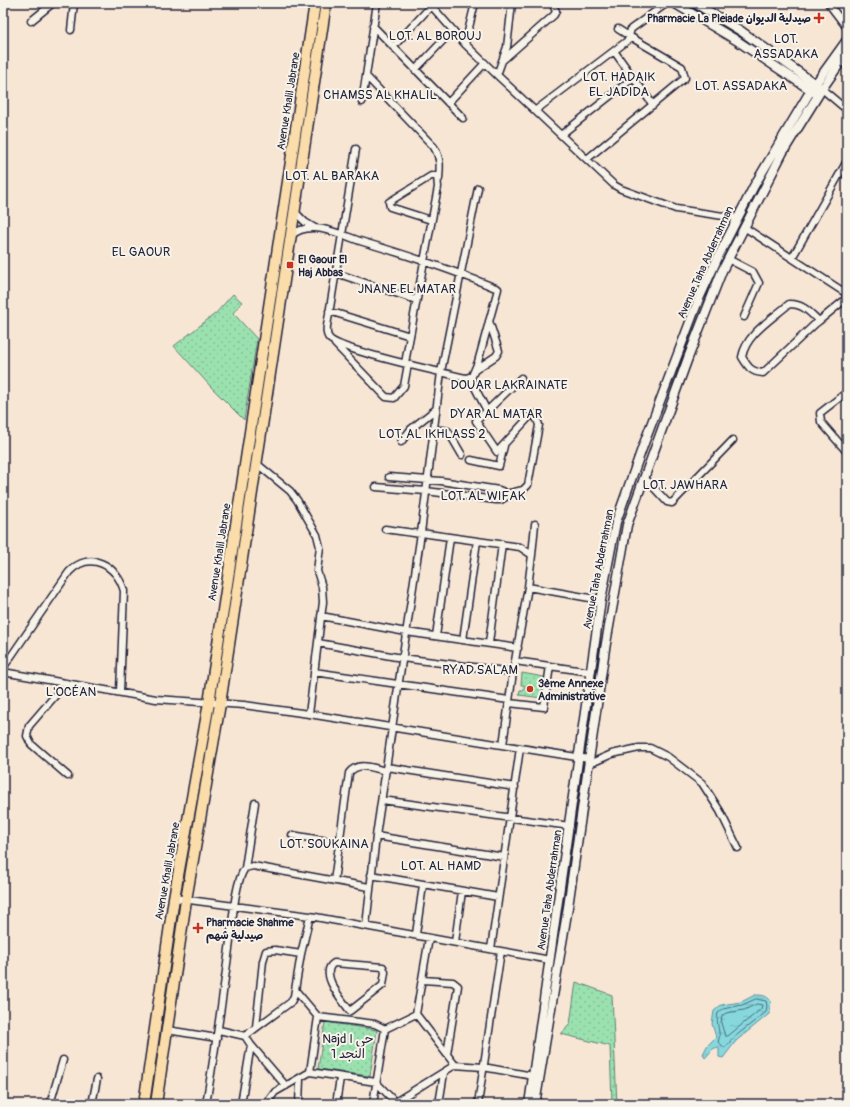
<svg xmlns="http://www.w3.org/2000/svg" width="850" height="1107" font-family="Pangolin,'Playpen Sans Arabic',sans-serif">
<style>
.grass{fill:url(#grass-dots);stroke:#5e8275}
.water{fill:url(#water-ripples);stroke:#5f8f9c}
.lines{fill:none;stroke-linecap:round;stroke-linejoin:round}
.shore{stroke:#4a6b7c;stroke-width:1}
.minor-casing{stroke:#22223b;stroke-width:9}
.tertiary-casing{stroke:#22223b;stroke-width:11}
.primary-casing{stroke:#22223b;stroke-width:13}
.minor{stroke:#f7f3e8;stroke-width:6}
.tertiary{stroke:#f7f3e8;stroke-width:8}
.primary{stroke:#faddab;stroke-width:10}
.poi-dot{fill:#c8321e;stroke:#f7f3e8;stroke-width:1.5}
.labels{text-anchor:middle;stroke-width:4;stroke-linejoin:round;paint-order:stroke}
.poi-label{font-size:11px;font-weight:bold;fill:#22223b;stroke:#f7f3e8;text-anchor:start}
.street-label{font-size:11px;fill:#22223b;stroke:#f7f3e8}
.quarter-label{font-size:13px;fill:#22223b;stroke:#f7f3e8}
</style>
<defs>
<pattern id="grass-dots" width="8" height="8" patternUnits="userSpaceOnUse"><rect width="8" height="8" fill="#9be1af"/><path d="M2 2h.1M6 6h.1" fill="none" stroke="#85c197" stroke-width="1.8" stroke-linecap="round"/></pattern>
<pattern id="water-ripples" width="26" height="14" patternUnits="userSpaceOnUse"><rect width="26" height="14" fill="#87d8dd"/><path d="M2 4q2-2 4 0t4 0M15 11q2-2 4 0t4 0" fill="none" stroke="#74b9bf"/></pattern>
</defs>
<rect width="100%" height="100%" fill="#f8e6d5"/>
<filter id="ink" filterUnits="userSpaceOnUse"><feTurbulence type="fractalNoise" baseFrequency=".025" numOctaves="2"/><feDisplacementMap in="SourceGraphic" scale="8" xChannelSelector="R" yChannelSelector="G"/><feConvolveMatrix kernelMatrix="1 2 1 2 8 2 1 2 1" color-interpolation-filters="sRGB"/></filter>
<g filter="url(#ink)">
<!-- grass -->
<path class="grass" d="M233,294l9,8 -9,11 24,26 -13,81 -33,-33 -37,-41 42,-33z
M522,673l22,4 -2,21 -23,-3 1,-5h4v-5h-3z
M576,982l36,13 5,109h-5l-2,-58 -49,-12 9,-10z
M325,1022l52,8 -7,46 -52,-7z"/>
<!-- water -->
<path class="water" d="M755,995c7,0 11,0 16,6l-2,13 -33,27 -13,17 -4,-1v-9c-7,-2 -9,6 -14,10l-2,-4 4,-8 9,-9 -4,-13 2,-13 7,-6 20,-3z"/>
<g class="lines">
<!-- shore -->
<path class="shore" d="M756,999l10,2 1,5 -1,6 -33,26 -7,9h-2l-6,-5c4,-8 -3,-19 0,-29l5,-4 19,-4z
M757,1004l5,1 -1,4 -33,27h-3l-4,-13 1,-7 4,-3 18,-3z"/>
<!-- minor casing -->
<g class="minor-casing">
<path id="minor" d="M429,3l36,41 32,31 117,110 7,4 55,20 61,9
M828,3l19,25
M31,21l22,-18
M373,26l90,92
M618,29l11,7
M71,30l3,-27
M465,44l10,-41
M393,47l38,-41
M614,51l39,54
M503,60l51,-45 2,-4 -4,-8
M415,70l38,-40
M497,75l10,-28 5,-44
M366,76l68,71c7,12 6,19 5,32
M822,89l25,21
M362,102l15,-99
M448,103l37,-40
M536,110l95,-72
M562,134l71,-56
M587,159l98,-81 -3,-11 -53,-31 2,-7 36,-26
M294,211l11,11 10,6
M744,227l103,67
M291,236c6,-6 14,-8 22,-8 15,0 33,8 47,13 47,14 93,29 138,48l-20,73 -6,14 -6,2c-21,-5 -128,-28 -137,-40 -4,-5 -2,-12 -1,-18l28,-171
M792,258l55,-97
M728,259l25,13 6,11 -15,34
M336,273l80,27
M329,311l81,25
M819,321c-10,-9 -15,-17 -30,-17 -17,15 -43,30 -47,53 6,10 9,15 21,16l52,-49 4,-3 28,-23
M335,344l51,53 8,1 10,-12 4,-22
M405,363l33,-176 -1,-11h-6l-42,26 1,5 41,13
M475,370l21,-14 3,-5 -10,-30
M470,378l17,33 -11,10 21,31 34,-37 4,-1 4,11 -11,60 -5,5 -17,4
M847,392l-27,21 1,9 26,30
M487,411l34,-33
M434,429l14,2 14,24
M401,442l10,-13 25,-20
M471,460l28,6 5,-20
M644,477l23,25 5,1 61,-63
M376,487l50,4 70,9h5l5,-3 -2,-5 -5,-2 -58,-9 -52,-4
M385,529l36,5
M421,533l99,14 12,8 -4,32 -15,85 -10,73
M532,555l3,-31
M528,587l73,13
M321,616l85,16 112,16
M436,636l14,-98
M463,640l14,-99
M318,643l84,15 111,14
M489,643l13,-99
M515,661l76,11
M3,668l66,-96c21,-22 48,-7 55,19l-4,101
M3,672l153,27 88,6 65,9 14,-112 -1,-15 -5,-16 3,-24 -3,-12 -20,-35 -7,-9 -34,-28
M314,672l195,28
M66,683l-37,43 -2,10 4,8 37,32
M509,703l35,4 6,-41
M309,714l280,45
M589,764l23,-10 27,-6h11l18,9 34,26 18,28 18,37
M387,767l128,20
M382,800l188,26
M292,835l47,8
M376,836l128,21
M245,868l10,-65
M371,875l127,22
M334,881l15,-108c9,-12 24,-5 37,-2
M174,898l136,18 240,44
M366,926l10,-90 45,-303 20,-161 37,-184
M416,934l7,-49
M429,938l-13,76 39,51
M455,942l7,-51
M491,949l29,-201
M334,963l49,4 2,5 -2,13 -33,26c-7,-10 -32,-38 -16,-48z
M423,980l30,2 5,4 -11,68
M296,991l22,26 57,7 10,5 -12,75
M318,1017l-8,55 66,10 21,22
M256,1027l7,-66 3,-10 9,-1 26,4
M385,1029l31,-15
M167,1030l50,8
M219,1030l26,6 6,9 35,41
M245,1036l46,-34 3,-6 7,-42 9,-38
M395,1102l60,-37 28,2 50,9
M50,1104l13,-44
M92,1104l5,-25
M206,1104c9,-52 16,-103 23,-155 3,-20 5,-66 16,-81l8,-2 116,21
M241,1104l10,-59
M266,1104l9,-12 35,-20
M299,1104l1,-25
M336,1104l4,-26
M439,1104l5,-31
M478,1104l23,-153"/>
</g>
<!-- tertiary casing -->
<g class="tertiary-casing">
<path id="tertiary" d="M674,3l62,37 79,53
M695,3l46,28 77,55
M529,1104l72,-504 15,-78 27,-76 55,-145 21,-46 35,-69 57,-96 36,-50
M535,1104l33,-197 37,-258 22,-124 61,-167 34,-87 61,-119 39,-63 25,-36"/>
</g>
<!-- primary casing -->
<g class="primary-casing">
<path id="primary" d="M144,1104l30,-206 35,-195 106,-700
M156,1104l30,-204 34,-196 106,-701"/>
</g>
<!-- minor -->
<use href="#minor" class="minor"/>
<!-- tertiary -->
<use href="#tertiary" class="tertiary"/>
<!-- primary -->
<use href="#primary" class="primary"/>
</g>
</g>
<!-- markers -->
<g class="poi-dot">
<path d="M817 12h4v4h4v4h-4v4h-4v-4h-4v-4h4z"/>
<rect x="286" y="261" width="8" height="8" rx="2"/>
<circle cx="530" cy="689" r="4"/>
<path d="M196 922h4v4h4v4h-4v4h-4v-4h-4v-4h4z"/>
</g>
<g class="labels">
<!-- poi labels -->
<g class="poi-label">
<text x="811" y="22" text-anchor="end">Pharmacie La Pleiade صيدلية الديوان</text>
<text x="298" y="263">El Gaour El<tspan x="298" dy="13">Haj Abbas</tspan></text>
<text x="538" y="687">3ème Annexe<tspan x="538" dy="13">Administrative</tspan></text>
<text x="206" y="926">Pharmacie Shahme<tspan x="206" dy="13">صيدلية شهم</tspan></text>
</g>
<!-- street labels -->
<g class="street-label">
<text transform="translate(288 101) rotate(-81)" y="4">Avenue Khalil Jabrane</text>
<text transform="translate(705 262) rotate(-66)" y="4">Avenue Taha Abderrahman</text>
<text transform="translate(219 552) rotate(-81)" y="4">Avenue Khalil Jabrane</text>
<text transform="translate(598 569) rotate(-79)" y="4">Avenue Taha Abderrahman</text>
<text transform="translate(167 871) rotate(-80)" y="4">Avenue Khalil Jabrane</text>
<text transform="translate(549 890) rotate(-82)" y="4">Avenue Taha Abderrahman</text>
</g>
<!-- quarter labels -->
<g class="quarter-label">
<text x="435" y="40">LOT. AL BOROUJ</text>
<text x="786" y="43">LOT.<tspan x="786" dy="15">ASSADAKA</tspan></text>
<text x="619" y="81">LOT. HADAIK<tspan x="619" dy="15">EL JADIDA</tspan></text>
<text x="741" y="90">LOT. ASSADAKA</text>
<text x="380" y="99">CHAMSS AL KHALIL</text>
<text x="332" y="180">LOT. AL BARAKA</text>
<text x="141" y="256">EL GAOUR</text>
<text x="407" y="293">JNANE EL MATAR</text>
<text x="509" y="389">DOUAR LAKRAINATE</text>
<text x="496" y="418">DYAR AL MATAR</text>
<text x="432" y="438">LOT. AL IKHLASS 2</text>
<text x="685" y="489">LOT. JAWHARA</text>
<text x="483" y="500">LOT. AL WIFAK</text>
<text x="480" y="674">RYAD SALAM</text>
<text x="71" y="696">L'OCÉAN</text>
<text x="324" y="848">LOT. SOUKAINA</text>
<text x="441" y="870">LOT. AL HAMD</text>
<text x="348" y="1043">Najd I حي<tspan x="348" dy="15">النجد 1</tspan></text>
</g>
</g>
<!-- margin -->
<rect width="850" height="1107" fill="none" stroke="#f7f3e8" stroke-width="16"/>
<rect x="8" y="8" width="834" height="1091" fill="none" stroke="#22223b" stroke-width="1.5" filter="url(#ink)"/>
</svg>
